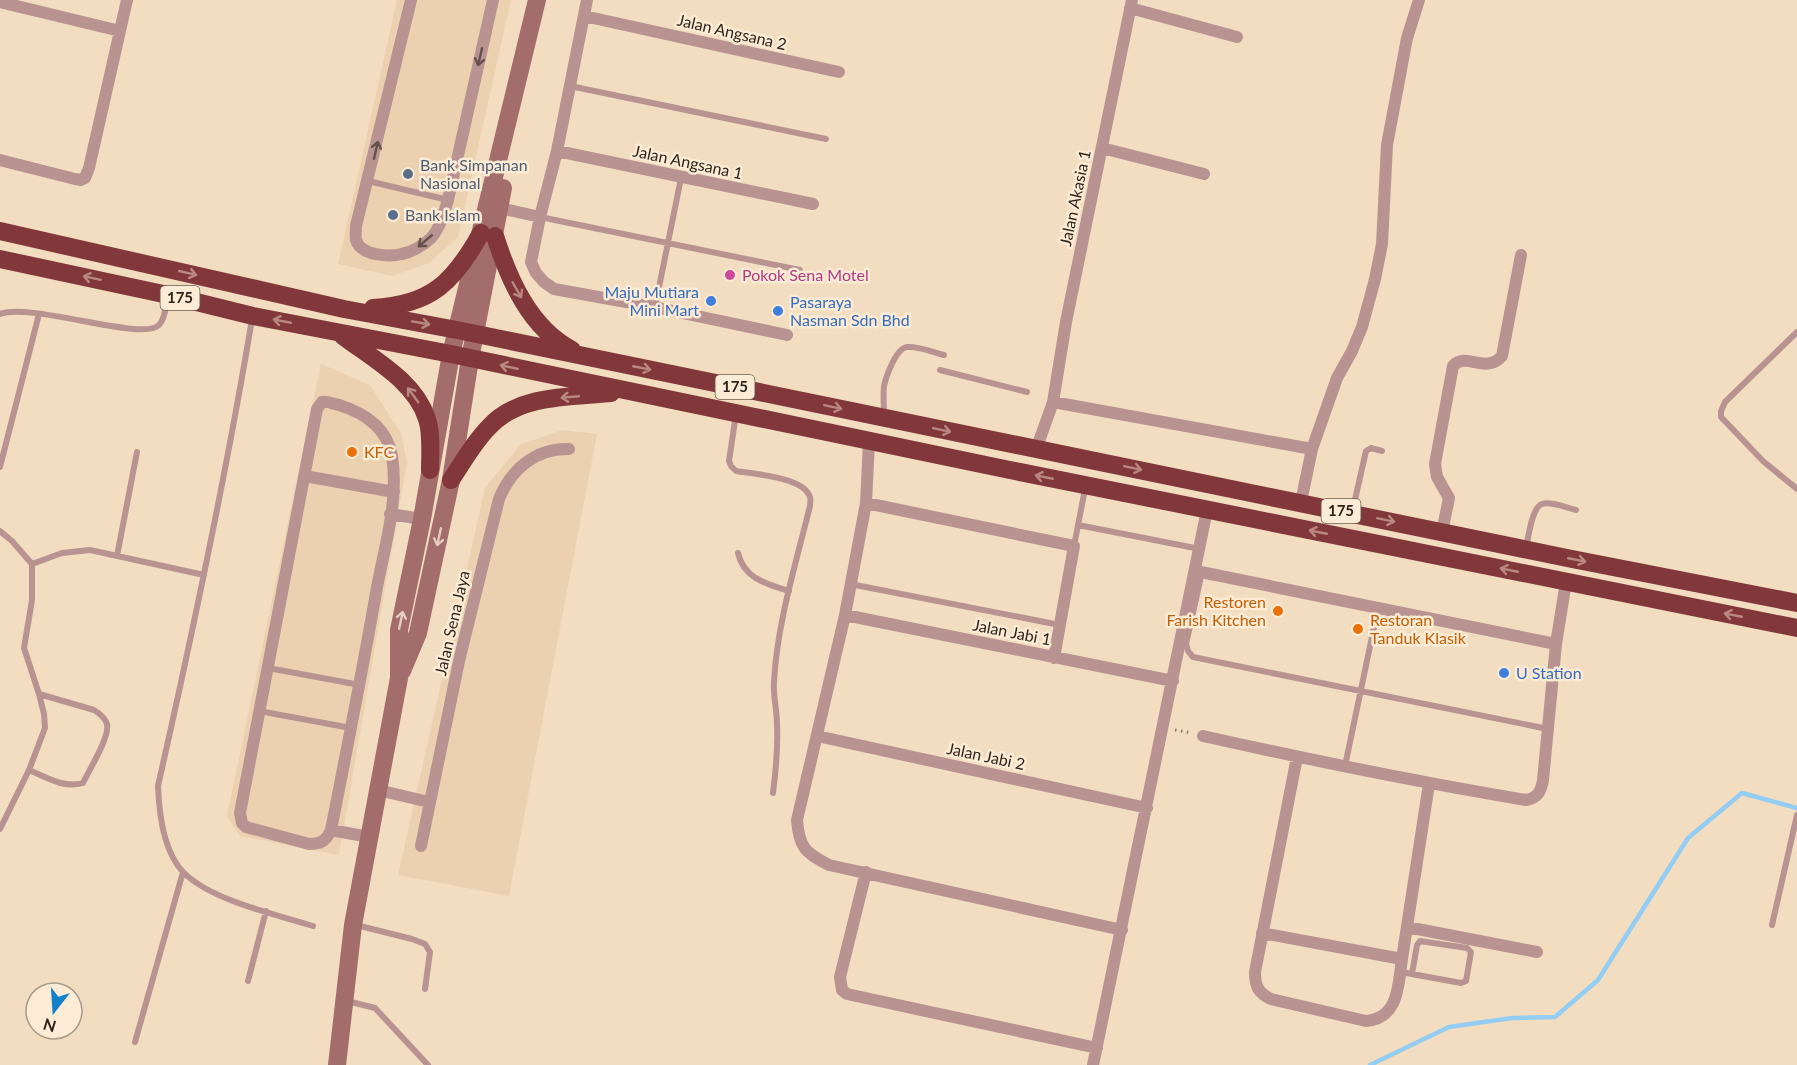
<svg xmlns="http://www.w3.org/2000/svg" width="1797" height="1065" font-family="Lato,sans-serif">
<style>
.built{fill:#ebd1b0}
.lines{fill:none;stroke-linecap:round;stroke-linejoin:round}
.stream{stroke:#93cdf4;stroke-width:4.5}
.path{stroke:#887a68;stroke-width:3;stroke-dasharray:1.5 4.5;stroke-linecap:butt}
.lane{stroke:#b99392;stroke-width:6}
.street{stroke:#b99392;stroke-width:12}
.secondary{stroke:#a36d6c;stroke-width:18}
.highway{stroke:#82383a;stroke-width:18}
.oneway{stroke:#65514b}
.oneway2{stroke:#b98980}
.oneway3{stroke:#e6ccbb}
.service-dot{fill:#5c6f8a;stroke:#fcebd5;stroke-width:2}
.hotel-dot{fill:#d1479c;stroke:#fcebd5;stroke-width:2}
.shop-dot{fill:#3f7fe0;stroke:#fcebd5;stroke-width:2}
.food-dot{fill:#e8710a;stroke:#fcebd5;stroke-width:2}
.labels{text-anchor:middle;stroke-width:5;stroke-linejoin:round;paint-order:stroke}
.shield{fill:#fcebd5;stroke:#6b6053;stroke-width:1.5}
.shield-label{font-size:15px;font-weight:bold;fill:#2d251b}
.street-label{font-size:16px;fill:#2d251b;stroke:#fcebd5}
.service-label{font-size:16px;fill:#4e5e75;stroke:#fcebd5;text-anchor:start}
.hotel-label{font-size:16px;fill:#b23c85;stroke:#fcebd5;text-anchor:start}
.shop-label{font-size:16px;fill:#366cbe;stroke:#fcebd5;text-anchor:start}
.food-label{font-size:16px;fill:#c56008;stroke:#fcebd5;text-anchor:start}
</style>
<rect width="100%" height="100%" fill="#f2ddc1"/>
<!-- built -->
<path class="built" d="M397,0h114l-53,237 -29,26 -37,13 -54,-12z
M321,364l49,21 31,48 6,29 -68,393 -99,-19 -13,-20z
M562,430l35,4 -88,462 -111,-21 87,-387 35,-43z"/>
<g class="lines">
<!-- stream -->
<path class="stream" d="M1370,1065l79,-38 63,-9 43,-1 43,-37 90,-142 54,-45 55,15"/>
<!-- path -->
<path class="path" d="M1175,730l17,3"/>
<!-- lane -->
<path class="lane" d="M570,86l256,53
M368,181l80,19
M540,217l260,53
M655,307l26,-129
M0,314c30,-12 143,28 159,11 6,-6 7,-19 8,-27
M252,319c-26,157 -59,312 -94,467 1,28 5,66 26,87 29,28 91,41 129,53
M1797,332l-72,70 -4,9v6l42,44 34,28
M940,370l87,22
M736,414l-7,47 2,5 5,5c17,3 68,6 74,26 1,3 0,6 0,9 -14,57 -33,118 -36,176 -1,14 3,28 3,42 1,23 -1,46 -4,69
M884,415c0,-10 -1,-20 0,-29 2,-9 12,-38 23,-39 11,-1 26,5 37,8
M0,467l39,-153
M1352,513l14,-62 5,-3 11,3
M1078,525l122,24
M0,531l12,10 20,23v36l-8,48 15,46 5,20 1,14 -16,42 -29,59
M1074,546l11,-57
M1526,549c2,-11 6,-42 16,-45 9,-3 25,4 34,6
M738,553c6,26 29,31 51,38
M117,556l20,-104
M32,564l30,-11 28,-3 114,25
M1202,572l-16,72 2,7 5,6 355,72
M850,584l210,41
M268,668l92,17
M259,711l92,17
M1345,766l33,-158
M29,770c17,7 35,19 54,13 6,-13 27,-46 24,-59 -2,-6 -8,-11 -13,-14l-55,-16
M356,925l56,14 13,5 5,8 -5,37
M1772,925l25,-110
M1401,972l60,11 5,-2 5,-29 -4,-4 -47,-7 -3,4 -5,29
M248,981l18,-70
M347,1001l28,7 53,57
M135,1042l48,-170"/>
<!-- street -->
<path class="street" d="M411,0l-55,226c0,4 -1,10 0,14 5,16 33,17 46,14 10,-2 22,-9 29,-16 9,-10 13,-25 17,-38l45,-200
M587,0l-30,151 -17,66 -9,45 5,11 8,9 10,7 100,18 133,28
M0,2l120,29
M1130,8l107,29
M584,16l255,56
M1102,148l102,26
M557,151l256,53
M0,160l75,19 6,1 4,-2 4,-10 38,-168
M500,208l40,9
M322,402c6,-1 11,2 17,3 26,8 48,23 53,51 7,44 -7,89 -15,131 -14,81 -30,162 -46,243 -5,11 -10,14 -22,14l-63,-17 -4,-4 -2,-10 77,-404z
M1053,402l259,47 -11,53
M869,441l-3,62 -21,112 -48,205c2,27 8,33 32,45l293,65
M1037,447l16,-45 13,-80 66,-322
M1312,449l25,-71 15,-27 10,-24 13,-48 7,-35 5,-99 20,-107 12,-38
M305,476l89,16
M866,503l208,43 -20,112
M390,514l32,5
M1442,532l7,-34 -12,-21 -2,-13 18,-98c13,-15 32,9 49,-10l19,-101
M1196,571l360,73
M845,615l328,66
M817,736l330,72
M1203,736c107,24 215,46 323,64 12,-2 15,-9 17,-20l13,-136 10,-62
M1297,757l-42,215c0,14 3,21 16,27l95,22c33,-3 32,-35 36,-62
M378,790l51,12
M331,830l38,7
M421,846l38,-185 40,-162c12,-30 37,-51 70,-50
M866,872l-26,105 2,13 5,4 250,54
M1407,927l130,25
M1262,933l140,26 27,-175
M1093,1065l114,-555"/>
<!-- secondary -->
<path class="secondary" d="M402,671l16,-38 33,-153 19,-121 33,-171
M337,1065l16,-140 46,-247v-48l23,-111 29,-165 86,-354"/>
<!-- highway -->
<path class="highway" d="M0,231l344,78 113,21 1115,229 225,44
M495,236c14,44 35,92 77,114
M0,259l168,36 85,21 198,38 554,115 792,159
M373,308c58,-3 81,-26 108,-75
M343,336c30,23 72,45 84,83 5,14 3,37 3,51
M451,480c12,-18 23,-38 38,-53 30,-33 82,-30 122,-34"/>
</g>
<!-- one-way arrows -->
<defs><path id="oneway-shaft" d="M-6 0H5M1.5-3L5.5 0L1.5 3" fill="none" stroke-width="1.6" stroke-linecap="round" stroke-linejoin="round" transform="scale(1.5)"/></defs>
<g class="oneway">
<use href="#oneway-shaft" transform="translate(480 57) rotate(103)"/>
<use href="#oneway-shaft" transform="translate(376 150) rotate(-77)"/>
<use href="#oneway-shaft" transform="translate(425 241) rotate(140)"/>
</g>
<g class="oneway2">
<use href="#oneway-shaft" transform="translate(188 273) rotate(13)"/>
<use href="#oneway-shaft" transform="translate(92 278) rotate(-168)"/>
<use href="#oneway-shaft" transform="translate(517 290) rotate(60)"/>
<use href="#oneway-shaft" transform="translate(282 321) rotate(-169)"/>
<use href="#oneway-shaft" transform="translate(421 323) rotate(10)"/>
<use href="#oneway-shaft" transform="translate(509 367) rotate(-168)"/>
<use href="#oneway-shaft" transform="translate(642 368) rotate(11)"/>
<use href="#oneway-shaft" transform="translate(413 395) rotate(-126)"/>
<use href="#oneway-shaft" transform="translate(570 397) rotate(175)"/>
<use href="#oneway-shaft" transform="translate(833 407) rotate(12)"/>
<use href="#oneway-shaft" transform="translate(942 430) rotate(12)"/>
<use href="#oneway-shaft" transform="translate(1133 468) rotate(12)"/>
<use href="#oneway-shaft" transform="translate(1044 477) rotate(-169)"/>
<use href="#oneway-shaft" transform="translate(1386 520) rotate(12)"/>
<use href="#oneway-shaft" transform="translate(1318 532) rotate(-169)"/>
<use href="#oneway-shaft" transform="translate(1577 560) rotate(11)"/>
<use href="#oneway-shaft" transform="translate(1509 570) rotate(-169)"/>
<use href="#oneway-shaft" transform="translate(1733 615) rotate(-169)"/>
</g>
<g class="oneway3">
<use href="#oneway-shaft" transform="translate(439 537) rotate(102)"/>
<use href="#oneway-shaft" transform="translate(401 620) rotate(-78)"/>
</g>
<!-- markers -->
<g class="service-dot">
<circle cx="408" cy="174" r="6"/>
<circle cx="393" cy="215" r="6"/>
</g>
<circle class="hotel-dot" cx="730" cy="275" r="6"/>
<g class="shop-dot">
<circle cx="711" cy="301" r="6"/>
<circle cx="778" cy="311" r="6"/>
<circle cx="1504" cy="673" r="6"/>
</g>
<g class="food-dot">
<circle cx="352" cy="452" r="6"/>
<circle cx="1278" cy="611" r="6"/>
<circle cx="1358" cy="629" r="6"/>
</g>
<g class="labels">
<!-- shield labels -->
<g class="shield">
<rect x="160.5" y="286" width="39" height="24" rx="4.5"/>
<rect x="715.5" y="375" width="39" height="24" rx="4.5"/>
<rect x="1321.5" y="499" width="39" height="24" rx="4.5"/>
</g>
<g class="shield-label">
<text x="180" y="303">175</text>
<text x="735" y="392">175</text>
<text x="1341" y="516">175</text>
</g>
<!-- street labels -->
<g class="street-label">
<text transform="translate(732 32) rotate(13)" y="6">Jalan Angsana 2</text>
<text transform="translate(688 162) rotate(12)" y="6">Jalan Angsana 1</text>
<text transform="translate(1075 198) rotate(-78)" y="6">Jalan Akasia 1</text>
<text transform="translate(452 623) rotate(-77)" y="6">Jalan Sena Jaya</text>
<text transform="translate(1012 632) rotate(11)" y="6">Jalan Jabi 1</text>
<text transform="translate(986 756) rotate(12)" y="6">Jalan Jabi 2</text>
</g>
<!-- service labels -->
<g class="service-label">
<text x="420" y="171">Bank Simpanan<tspan x="420" dy="18">Nasional</tspan></text>
<text x="405" y="221">Bank Islam</text>
</g>
<!-- hotel labels -->
<g class="hotel-label">
<text x="742" y="281">Pokok Sena Motel</text>
</g>
<!-- shop labels -->
<g class="shop-label">
<text x="699" y="298" text-anchor="end">Maju Mutiara<tspan x="699" dy="18">Mini Mart</tspan></text>
<text x="790" y="308">Pasaraya<tspan x="790" dy="18">Nasman Sdn Bhd</tspan></text>
<text x="1516" y="679">U Station</text>
</g>
<!-- food labels -->
<g class="food-label">
<text x="364" y="458">KFC</text>
<text x="1266" y="608" text-anchor="end">Restoren<tspan x="1266" dy="18">Farish Kitchen</tspan></text>
<text x="1370" y="626">Restoran<tspan x="1370" dy="18">Tanduk Klasik</tspan></text>
</g>
</g>
<!-- north arrow -->
<g transform="translate(54 1011) rotate(197)"><circle r="28" fill="#fcebd5" stroke="#a99c8b" stroke-width="1.5"/>
<path d="M0-4.5L10 22L0 15L-10 22Z" fill="#1481cb"/>
<text y="-9" font-size="16" font-weight="bold" text-anchor="middle" fill="#2d251b">N</text>
</g>
</svg>
